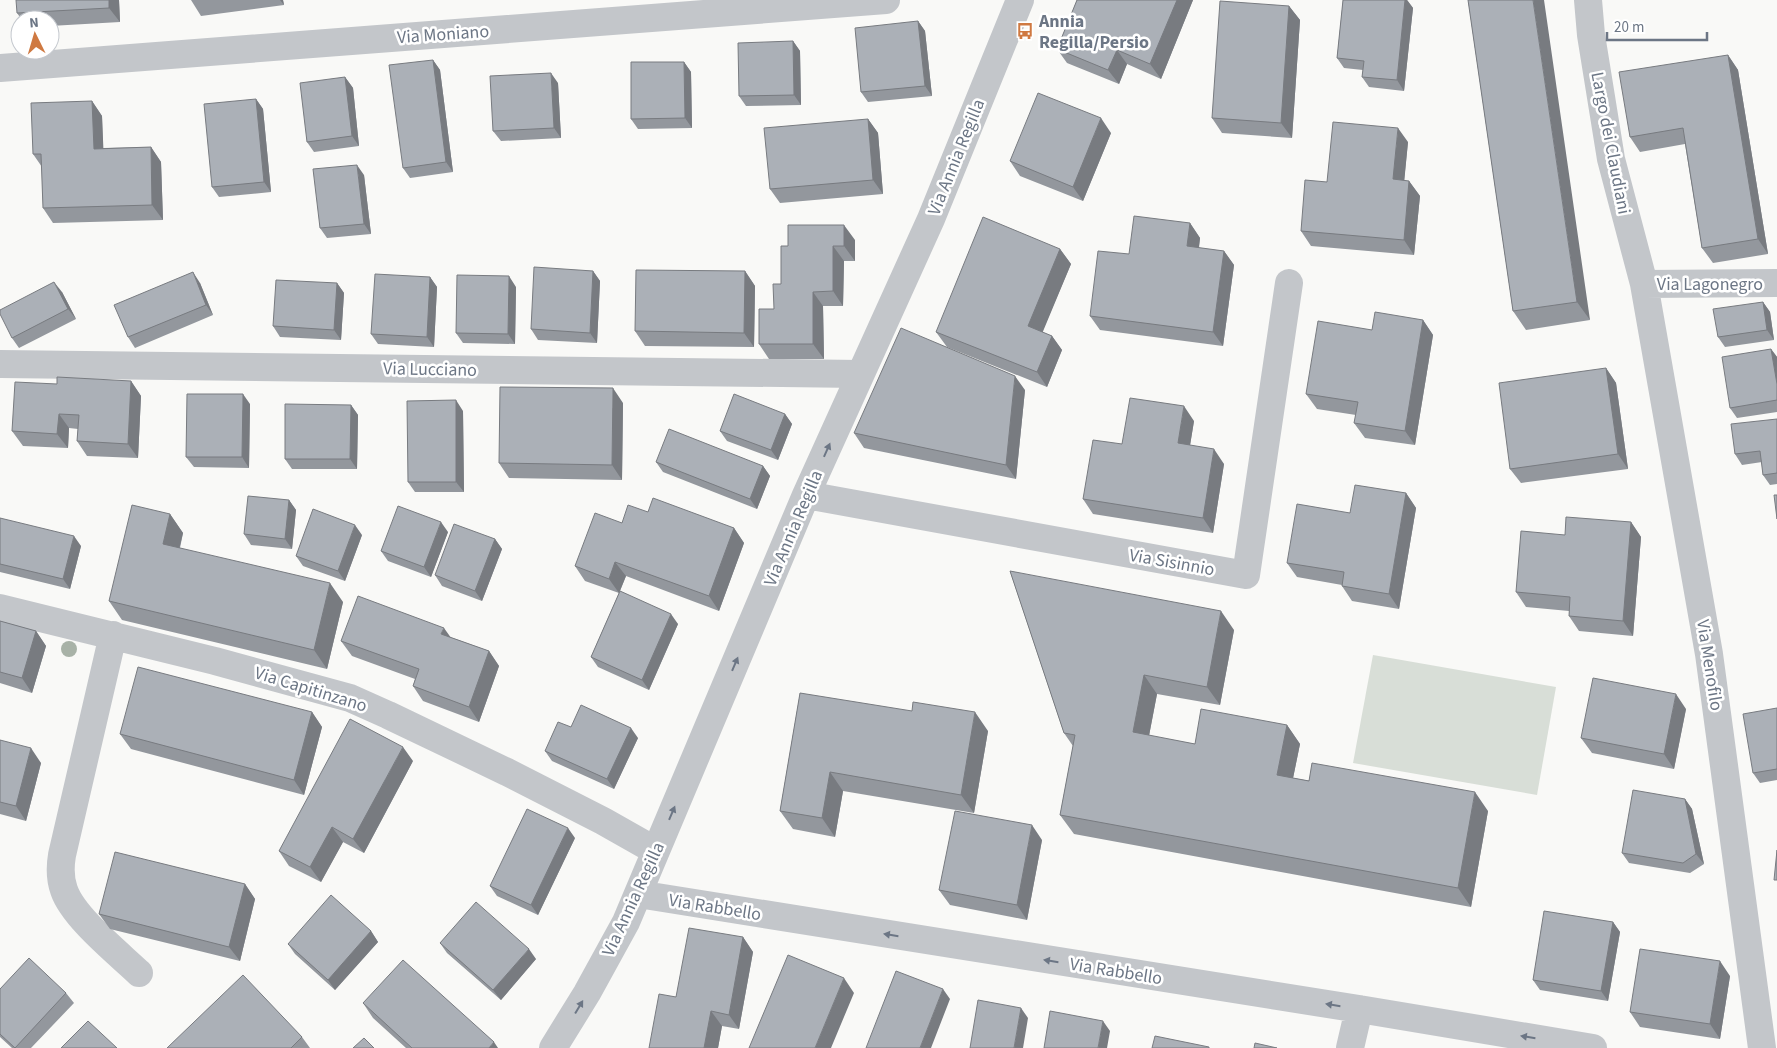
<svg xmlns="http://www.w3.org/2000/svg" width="1777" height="1048" font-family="'Source Sans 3',sans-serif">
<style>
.green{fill:#d8ded7}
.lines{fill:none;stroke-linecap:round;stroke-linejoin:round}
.minor{stroke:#c3c6ca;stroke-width:28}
.tree{fill:#a8b2a7}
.wall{fill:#93979d}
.shaded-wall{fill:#787b80}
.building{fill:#abb0b7;stroke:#787b80}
.oneway{fill:#6c7685}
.labels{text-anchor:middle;stroke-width:5;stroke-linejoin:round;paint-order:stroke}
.poi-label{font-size:18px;font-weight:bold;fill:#6c7685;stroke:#fff;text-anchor:start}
.street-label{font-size:18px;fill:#6c7685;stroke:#fff}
</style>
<rect width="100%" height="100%" fill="#f9f9f7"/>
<!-- green -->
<path class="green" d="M1373,655l183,32 -19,108 -184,-32z"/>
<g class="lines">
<!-- minor -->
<path class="minor" d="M1588,0l3,35 20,124 33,125 65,370 53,394
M0,68l886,-68
M1644,284l133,-1
M0,364l860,10
M806,495l440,80 43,-292
M0,608l215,53 135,37 38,17 119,57 96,49 53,30
M113,635l-51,220c-2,12 -2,24 2,35 9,27 54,63 75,83
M638,894l721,115 234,39
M553,1048l34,-55 39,-71 180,-427 125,-276 89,-219
M1350,1048l9,-39"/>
</g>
<!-- trees -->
<circle class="tree" cx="69" cy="649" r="8"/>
<!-- wall -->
<path class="wall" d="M119,0l1,22 -70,4v-6h-28l-5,-7z
M191,0h92l1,5 -83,11z
M1077,0h116l-32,79 -34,-15 -8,20 -52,-21 -10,-14z
M1343,0h64l6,8 -9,83 -35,-4 -7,-10 1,-7 -19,-2 -7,-10z
M1468,0l122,320 -64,10 -13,-19z
M1289,6l11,14 -8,118 -70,-5 -10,-15z
M918,21l7,10 7,65 -64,6 -7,-10z
M793,41l7,10 1,54 -55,1 -7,-10z
M1728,55l10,15 30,184 -55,9 -11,-15 -17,-104 -45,8 -10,-15z
M433,60l7,10 13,102 -43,6 -7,-10z
M684,62l7,10 1,56 -54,1 -7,-10z
M345,77l8,11 6,58 -45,6 -7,-10z
M558,83l3,55 -60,3 -8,-10z
M256,99l7,10 8,83 -52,5 -7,-10z
M92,101l10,15 1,32 48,-1 10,15 2,58 -110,3 -10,-15 -1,-41 -9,-13z
M868,119l10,14 5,61 -103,9 -10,-14z
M1111,133l-28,68 -63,-25 -10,-15z
M1408,142l-4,39h5l11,15 -6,59 -103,-9 -10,-15 26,-49z
M364,175l7,59 -44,4 -7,-10z
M1190,223l10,15 -1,10 25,3 10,14 -11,81 -123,-16 -10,-14z
M855,240v21h-11l-1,45h-20l1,53h-55l-10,-15 15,-35 7,-25 7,-38z
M1060,249l11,15 -29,68 10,4 10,14 -15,37 -100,-40 -11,-15z
M593,271l7,10 -3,62 -59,-3 -7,-11z
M745,271l10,15 -1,61 -109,-1 -10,-15z
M430,277l7,10 -3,60 -56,-3 -7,-10z
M200,283l13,32 -78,33 -7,-11z
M337,283l7,10 -3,47 -61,-3 -7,-11z
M516,287l-1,57 -52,-1 -7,-10z
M62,292l14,27 -57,29 -7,-10z
M1763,302l7,10 4,28 -49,7 -7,-10z
M1423,320l10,15 -18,110 -50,-7 -11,-15 2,-8 -39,-6 -11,-15 66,-64z
M1771,349l6,8v55l-40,6 -7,-10z
M1606,368l10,15 12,86 -107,14 -11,-14z
M131,381l10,15 -3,62 -51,-2 -10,-15 1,-12 -9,-1 -1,20 -45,-2 -11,-15 45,-47z
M1025,390l-9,89 -152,-31 -10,-15z
M623,403l-1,77 -113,-2 -10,-15z
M250,404l-1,64 -55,-1 -8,-10z
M351,405l7,10 -1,54h-65l-7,-10z
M463,411l1,81h-49l-7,-10z
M785,414l7,10 -14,36 -51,-19 -7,-10z
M1777,419v65l-7,1 -7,-10 -1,-13 -20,3 -7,-11z
M1194,421l-4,24 34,19 -11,69 -120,-19 -10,-15 39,-55z
M656,462l107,4 7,10 -13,33 -94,-37z
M1406,493l10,15 -17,101 -47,-8 -10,-15v-1l-45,-8 -10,-14 63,-50z
M289,500l7,10 -4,39 -41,-4 -7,-11z
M648,512l86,16 10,15 -25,68 -93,-35 -6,15 58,33 -29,66 -51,-23 -7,-10 28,-64 -34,-12 -10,-15 47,-43z
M170,514l13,19 -3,15 163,54 -16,67 -205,-49 -13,-19z
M0,518l81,28 -11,43 -70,-17z
M1631,522l10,15 -8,99 -54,-5 -10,-15v-5l-43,-4 -10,-15 49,-57z
M448,532l-17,45 -43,-16 -7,-10z
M362,535l-17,46 -42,-15 -7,-10z
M495,539l7,10 -20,52 -40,-15 -7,-11z
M1010,571l224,59 -14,75 -63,-11 -8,42 46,8 92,-19 13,19 -7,34 195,33 -17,96 -397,-73 -14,-19 13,-69 -9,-13z
M0,621l36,10 10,15 -14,47 -32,-10z
M450,637l39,14 10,15 -20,56 -56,-21 -10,-15 2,-7 -63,-23 -11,-15z
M800,693l188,38 -14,82 -131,-22 -8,46 -42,-8 -13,-18z
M1777,708v72l-17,3 -7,-10z
M1686,709l-12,60 -82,-16 -11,-15z
M312,712l10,15 -18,68 -173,-46 -11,-15z
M571,727l67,11 -24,51 -62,-28 -7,-10z
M0,740l41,23 -15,58 -26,-7z
M413,761l-49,92 -21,-11 -22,40 -32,-16 -10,-15z
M1685,799l7,10 12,55 -14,9 -61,-10 -7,-10z
M575,838l-37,77 -41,-19 -7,-10z
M1042,840l-15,80 -77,-15 -11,-15z
M245,884l10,15 -15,62 -130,-32 -11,-15z
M1613,922l7,10 -12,69 -68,-11 -7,-10z
M371,931l7,11 -43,48 -40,-36 -7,-10z
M743,937l10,15 -14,77 -17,-3 -4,22h-69l27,-51z
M440,943l96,16 -35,41 -54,-47z
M1730,976l-10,63 -80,-12 -10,-15z
M0,989l66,4 8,10 -43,45h-19l-12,-11z
M363,1003l135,45h-92l-33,-30z
M302,1037l8,11h-143z"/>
<!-- shaded-wall -->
<path class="shaded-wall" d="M109,0h10l1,22 -11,-14z
M280,0h3l1,5z
M1177,0h16l-32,79 -11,-15z
M1405,0h2l6,8 -9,83 -7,-11z
M1533,0h11l46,320 -13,-18z
M1289,6l11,14 -8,118 -11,-15z
M918,21l7,10 7,65 -7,-10z
M793,41l7,10 1,54 -7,-10z
M1117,50l10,14 -8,20 -11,-14z
M1728,55l10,15 30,184 -10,-15z
M433,60l7,10 13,102 -7,-10z
M684,62l7,10 1,56 -7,-10z
M551,73l7,10 3,55 -7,-10z
M345,77l8,11 6,58 -7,-10z
M256,99l7,10 8,83 -7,-10z
M92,101l10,15 2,47 -10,-14z
M1101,118l10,15 -28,68 -10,-14z
M868,119l10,14 5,61 -10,-14z
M1398,128l10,14 -5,52 -10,-15z
M151,147l10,15 2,58 -11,-15z
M357,165l7,10 7,59 -7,-10z
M1409,181l11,15 -6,59 -10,-15z
M1190,223l10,15 -3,23 -10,-15z
M844,225l11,15v21l-11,-15z
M833,246l11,15 -1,45 -10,-15z
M1060,249l11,15 -32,77 -11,-15z
M1224,251l10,14 -11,81 -10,-14z
M593,271l7,10 -3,62 -7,-10z
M745,271l10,15 -1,61 -10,-14z
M193,272l7,11 13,32 -7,-10z
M509,276l7,11 -1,57 -7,-10z
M430,277l7,10 -3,60 -7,-10z
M54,282l8,10 14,27 -8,-10z
M337,283l7,10 -3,47 -7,-10z
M813,292l10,14 1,53 -11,-15z
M1763,302l7,10 4,28 -7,-10z
M1423,320l10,15 -18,110 -10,-14z
M1052,336l10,14 -15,37 -10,-15z
M1771,349l6,8v27z
M1606,368l10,15 12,86 -10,-15z
M1015,376l10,14 -9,89 -10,-14z
M131,381l10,15 -3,62 -10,-14z
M613,388l10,15 -1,77 -10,-15z
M243,394l7,10 -1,64 -7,-11z
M456,400l7,11 1,81 -8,-10z
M351,405l7,10 -1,54 -7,-10z
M1184,406l10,15 -6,37 -10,-15z
M59,414l10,14 -1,20 -11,-14z
M785,414l7,10 -14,36 -7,-10z
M1214,449l10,15 -11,69 -10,-15z
M763,466l7,10 -13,33 -7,-10z
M1406,493l10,15 -17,101 -10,-15z
M289,500l7,10 -4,39 -7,-10z
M170,514l13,19 -7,29 -13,-18z
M441,522l7,10 -17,45 -7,-10z
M1631,522l10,15 -8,99 -10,-15z
M355,525l7,10 -17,46 -7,-10z
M734,528l10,15 -25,68 -10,-15z
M74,536l7,10 -11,43 -7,-10z
M495,539l7,10 -20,52 -7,-10z
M615,562l11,14 -7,17 -10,-14z
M330,583l13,19 -16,67 -13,-19z
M1221,611l13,19 -14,75 -13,-18z
M671,614l7,10 -29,66 -7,-10z
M444,628l10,14 -13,-8z
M36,631l10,15 -14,47 -10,-15z
M489,651l10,15 -20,56 -10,-15z
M1144,675l13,19 -11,57 -13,-19z
M1676,694l10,15 -12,60 -10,-15z
M312,712l10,15 -18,68 -10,-15z
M975,712l13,19 -14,82 -13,-18z
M1287,725l13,19 -10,49 -13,-18z
M631,728l7,10 -24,51 -7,-10z
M403,747l10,14 -49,92 -11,-14z
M31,748l10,15 -15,58 -10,-15z
M830,772l13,19 -8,46 -13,-19z
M1475,792l13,19 -17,96 -13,-19z
M1685,799l7,10 12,55 -8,-10z
M1032,825l10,15 -15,80 -10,-15z
M332,827l11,15 -22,40 -11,-15z
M568,828l7,10 -37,77 -7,-10z
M245,884l10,15 -15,62 -11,-14z
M1613,922l7,10 -12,69 -7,-10z
M371,931l7,11 -43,48 -7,-10z
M743,937l10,15 -14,77 -10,-14z
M529,949l7,10 -35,41 -8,-10z
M1720,961l10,15 -10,63 -10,-15z
M844,978l10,15 -23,55h-16z
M943,989l7,10 -19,49h-11z
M1021,1008l7,10 -5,30h-9z
M711,1011l11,15 -4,22h-14z
M1103,1021l7,10 -3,17h-9z
M494,1042l4,6h-9z"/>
<!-- building -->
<path class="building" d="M16,0h93v8l-92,5z
M1077,0h100l-27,64 -33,-14 -9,20 -51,-21z
M1343,0h62l-8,80 -35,-3 2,-16 -27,-3z
M1468,0h65l44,302 -64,9z
M1220,1l69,5 -8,117 -69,-5z
M918,21l7,65 -64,6 -6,-64z
M793,41l1,54 -55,1 -1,-53z
M1728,55l30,184 -56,9 -19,-120 -53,9 -11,-65z
M433,60l13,102 -43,6 -14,-103z
M631,62h53l1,56 -54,1z
M551,73l3,55 -61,3 -3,-55z
M345,77l7,59 -45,6 -7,-59z
M1038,93l63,25 -28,69 -63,-26z
M256,99l8,83 -52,5 -8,-83z
M92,101l2,48 57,-2 1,58 -109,3 -2,-54h-8l-2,-51z
M868,119l5,61 -103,9 -6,-61z
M1333,122l65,6 -5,51 16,2 -5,59 -103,-9 4,-51 22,2z
M357,165l7,59 -44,4 -7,-59z
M1134,216l56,7 -3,23 37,5 -11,81 -123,-16 8,-65 31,3z
M983,217l77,32 -32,77 24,10 -15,36 -101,-40z
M788,225h56v21h-11v45l-20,1v52h-54v-35h15l-1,-25h8v-38h7z
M534,267l59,4 -3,62 -59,-4z
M636,270l109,1 -1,62 -109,-2z
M193,272l13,33 -78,32 -14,-32z
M375,274l55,3 -3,60 -56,-3z
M457,275l52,1 -1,58 -52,-1z
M276,280l61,3 -3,47 -61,-4z
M54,282l14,27 -56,29 -12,-24v-4z
M1763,302l4,28 -49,7 -5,-28z
M1375,312l48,8 -18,111 -51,-8 4,-21 -52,-8 12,-73 54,9z
M901,328l114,48 -9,89 -152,-32z
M1771,349l6,35v16l-47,8 -8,-51z
M1606,368l12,86 -108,15 -11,-86z
M57,377l74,4 -3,63 -51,-3 2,-26 -20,-1 -2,20 -45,-3 3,-49 42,2z
M500,387l113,1 -1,77 -113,-2z
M187,394h56l-1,63h-56z
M734,394l51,20 -14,36 -51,-19z
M1130,398l54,8 -6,37 36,6 -11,69 -120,-19 10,-59 29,4z
M456,400v82h-48l-1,-81z
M285,404l66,1 -1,54h-65z
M1777,419v54l-14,2 -3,-24 -25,3 -4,-30z
M669,429l94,37 -13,33 -94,-37z
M1355,485l51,8 -17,101 -47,-8 2,-14 -57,-9 10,-59 53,9z
M1774,495h3v24z
M248,496l41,4 -4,39 -41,-5z
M653,498l81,30 -25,68 -94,-34 -6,17 -34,-13 20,-53 27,10 6,-18 20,7z
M132,505l38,9 -7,30 167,39 -16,67 -205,-49z
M398,506l43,16 -17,45 -43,-16z
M313,509l42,16 -17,46 -42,-15z
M1566,517l65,5 -8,99 -54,-5 1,-19 -54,-5 5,-61 44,4z
M0,518l74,18 -11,43 -63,-15z
M454,524l41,15 -20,52 -40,-16z
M1010,571l211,40 -14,76 -63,-12 -11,57 62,12 6,-35 86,16 -10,50 32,6 3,-18 163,29 -17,96 -398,-73 15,-80 -11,-2z
M620,591l51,23 -29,66 -51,-23z
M358,596l86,32 -3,6 48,17 -20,56 -56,-21 6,-17 -78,-28z
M0,621l36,10 -14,47 -22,-6z
M138,667l174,45 -18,68 -174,-46z
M1593,678l83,16 -12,60 -83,-16z
M800,693l112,18 1,-9 62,10 -14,83 -131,-23 -8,46 -42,-7z
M581,705l50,23 -24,51 -62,-28 13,-29 13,5z
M1777,708v61l-24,4 -10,-59z
M350,719l53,28 -50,92 -21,-12 -22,40 -31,-16z
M0,740l31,8 -15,58 -16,-4z
M1633,790l52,9 11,55 -13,9 -61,-10z
M527,809l41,19 -37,77 -41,-19z
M955,811l77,14 -15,80 -78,-15z
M1777,850v30h-3z
M115,852l130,32 -16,63 -130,-33z
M331,895l40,36 -43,49 -40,-36z
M476,902l53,47 -36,41 -53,-47z
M1544,911l69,11 -12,69 -68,-11z
M689,928l54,9 -14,78 -18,-4 -7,37h-55l10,-54 17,3z
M1640,949l80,12 -10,63 -80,-12z
M788,955l56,23 -29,70h-66z
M29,958l37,35 -51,55 -15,-14v-45z
M403,960l91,82 -5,6h-77l-49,-45z
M896,971l47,18 -23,59h-54z
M243,975l59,62 -11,11h-124z
M978,1000l43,8 -7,40h-44z
M1050,1011l53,10 -5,27h-54z
M88,1021l29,27h-56z
M1155,1036l54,11v1h-57z
M364,1038l10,10h-21z
M1255,1043l22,5h-23z"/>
<!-- one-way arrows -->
<defs><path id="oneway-solid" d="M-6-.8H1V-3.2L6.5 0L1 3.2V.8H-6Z" transform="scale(1.25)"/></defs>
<g class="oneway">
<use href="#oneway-solid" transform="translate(827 450) rotate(-66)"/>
<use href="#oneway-solid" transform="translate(735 664) rotate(-67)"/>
<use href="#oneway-solid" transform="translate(672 813) rotate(-67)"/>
<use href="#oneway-solid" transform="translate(891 935) rotate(-171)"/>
<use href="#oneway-solid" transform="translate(1051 961) rotate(-171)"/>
<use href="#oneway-solid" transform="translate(1333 1005) rotate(-171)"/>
<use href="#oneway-solid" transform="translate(579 1007) rotate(-59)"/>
<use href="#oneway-solid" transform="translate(1528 1037) rotate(-171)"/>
</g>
<!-- icons -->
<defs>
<g id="bus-bare" transform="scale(1.35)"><path d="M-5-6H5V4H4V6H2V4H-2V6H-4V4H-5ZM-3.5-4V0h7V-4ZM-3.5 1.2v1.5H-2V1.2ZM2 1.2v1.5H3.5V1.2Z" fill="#cf7941" stroke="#fff" stroke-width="2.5" paint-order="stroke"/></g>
</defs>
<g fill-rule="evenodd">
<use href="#bus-bare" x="1025" y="31"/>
</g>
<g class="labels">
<!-- poi labels -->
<g class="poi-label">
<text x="1039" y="27">Annia<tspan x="1039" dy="21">Regilla/Persio</tspan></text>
</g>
<!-- street labels -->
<g class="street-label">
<text transform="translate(443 34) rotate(-4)" y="6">Via Moniano</text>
<text transform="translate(1611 143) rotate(79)" y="6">Largo dei Claudiani</text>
<text transform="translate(956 157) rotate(-68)" y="6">Via Annia Regilla</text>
<text x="1710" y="290">Via Lagonegro</text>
<text transform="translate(430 369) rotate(1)" y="6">Via Lucciano</text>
<text transform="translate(793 528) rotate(-67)" y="6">Via Annia Regilla</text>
<text transform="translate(1172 562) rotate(10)" y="6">Via Sisinnio</text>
<text transform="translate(1710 665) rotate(81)" y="6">Via Menofilo</text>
<text transform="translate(311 689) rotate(17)" y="6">Via Capitinzano</text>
<text transform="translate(633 899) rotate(-65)" y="6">Via Annia Regilla</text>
<text transform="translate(715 907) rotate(9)" y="6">Via Rabbello</text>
<text transform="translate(1116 971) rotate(9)" y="6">Via Rabbello</text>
</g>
</g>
<!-- north arrow -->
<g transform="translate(35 35) rotate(355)"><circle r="24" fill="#ffffff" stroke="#c4c8ce"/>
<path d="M0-4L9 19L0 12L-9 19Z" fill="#cf7941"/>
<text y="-8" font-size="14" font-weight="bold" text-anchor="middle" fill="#6c7685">N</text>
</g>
<!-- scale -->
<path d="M1607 32v8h100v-8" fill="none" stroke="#6c7685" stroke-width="2.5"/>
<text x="1614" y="32" font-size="15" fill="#6c7685" stroke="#ffffff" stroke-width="4" paint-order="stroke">20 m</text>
</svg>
